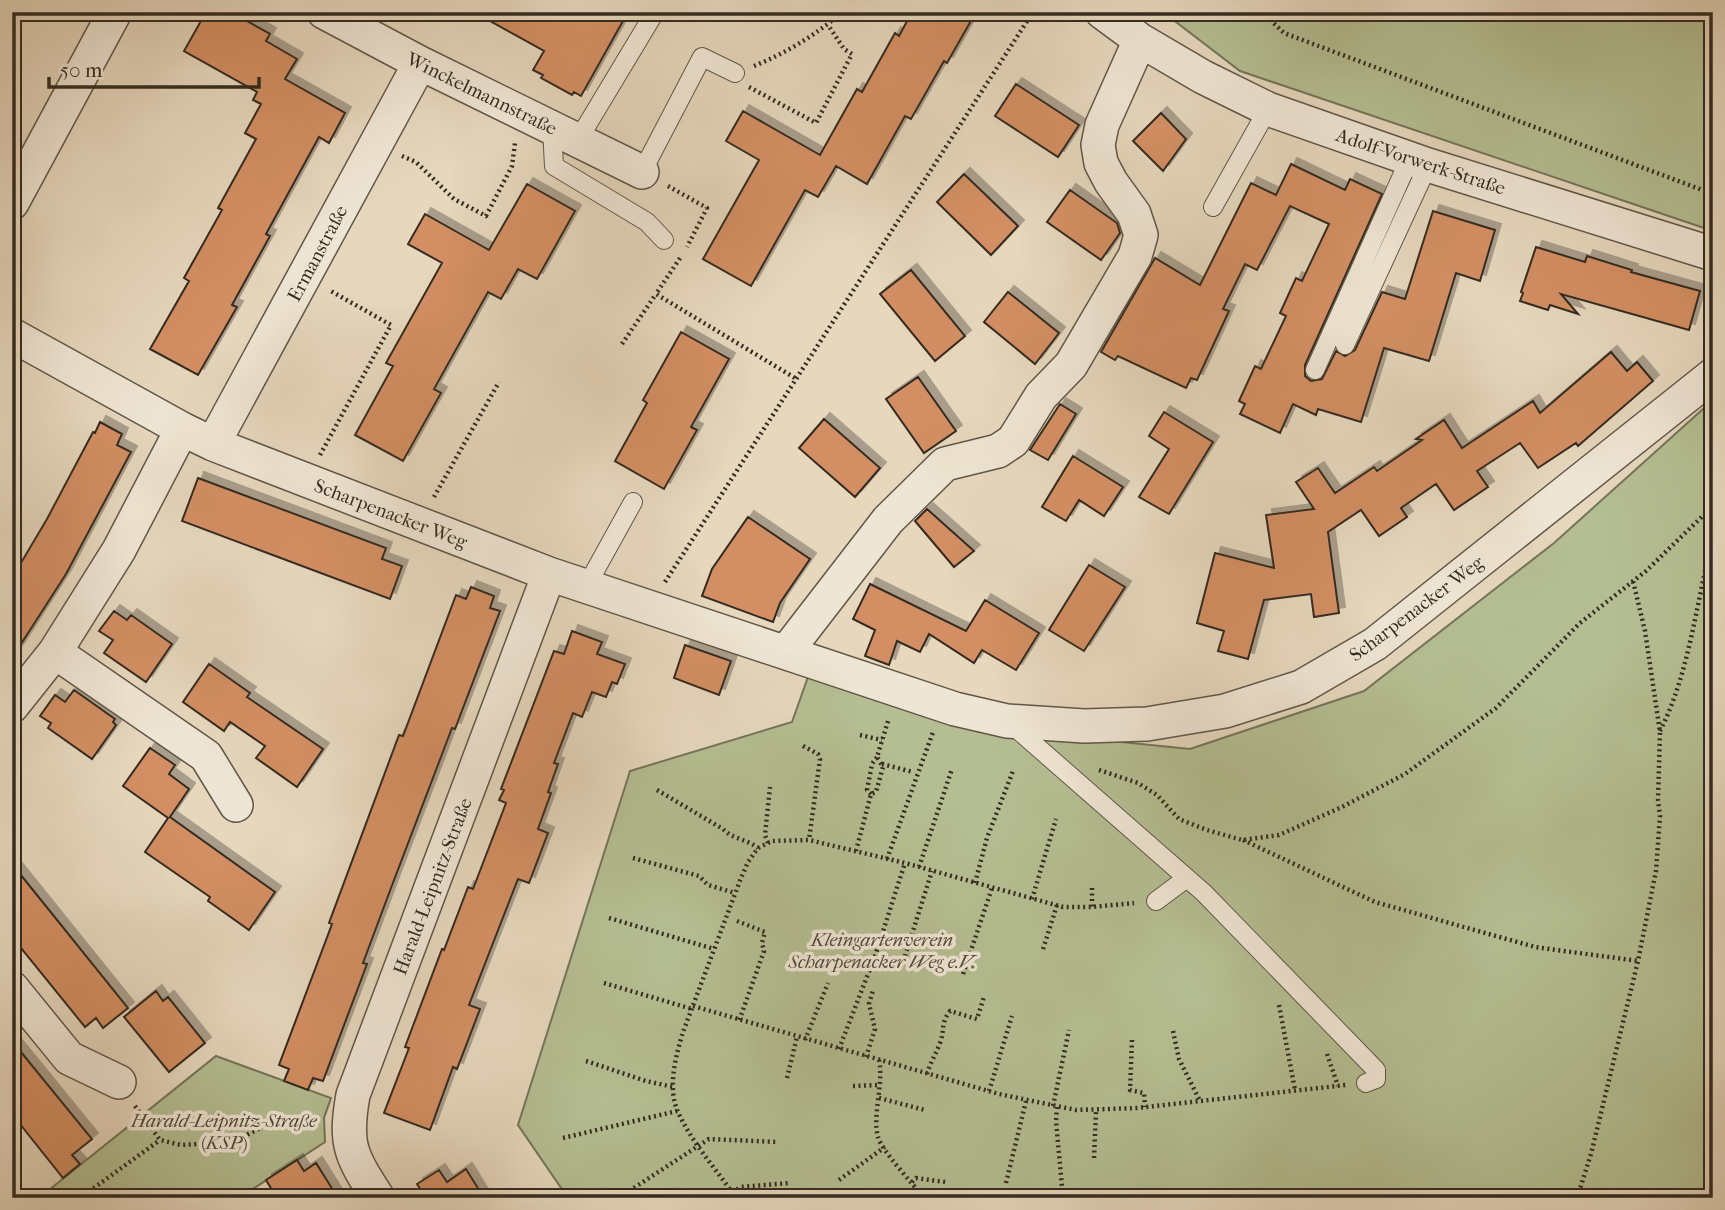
<svg xmlns="http://www.w3.org/2000/svg" width="1725" height="1210" font-family="'IM FELL French Canon',serif">
<style>
.green{fill:#b4be92;stroke:#74755a;stroke-width:2}
.building{fill:#d38f64;stroke:#342c21;stroke-width:2;filter:url(#shadow)}
.lines{fill:none;stroke-linecap:round;stroke-linejoin:round}
.service-casing{stroke:#605748;stroke-width:20}
.minor-casing{stroke:#605748;stroke-width:36}
.path{stroke:#342c21;stroke-width:4.5;stroke-dasharray:2 3.5;stroke-linecap:butt}
.service{stroke:#efe5d4;stroke-width:18}
.minor{stroke:#efe5d4;stroke-width:33}
.labels{text-anchor:middle;stroke-width:7;stroke-linejoin:round;paint-order:stroke}
.street-label{font-size:19px;fill:#342c21;stroke:#efe5d4}
.park-label{font-size:19px;font-style:italic;fill:#4e4938;stroke:#efe5d4}
</style>
<defs>
<filter id="shadow"><feDropShadow dx="6" dy="-6" stdDeviation="0" flood-color="#0004"/></filter>
</defs>
<rect width="100%" height="100%" fill="#e6d7bd"/>
<filter id="stains"><feTurbulence type="fractalNoise" baseFrequency=".00286" numOctaves="4"/><feColorMatrix values="0 0 0 0 .2 0 0 0 0 .09 0 0 0 0 .02 0 0 0 .5 -.17"/></filter>
<radialGradient id="worn" r=".72"><stop offset=".6" stop-color="#630" stop-opacity="0"/><stop offset="1" stop-color="#630" stop-opacity=".3"/></radialGradient>
<!-- green -->
<path class="green" d="M1163,12h550v219l-473,-160z
M1713,400v798h-1145l-50,-73 112,-354 162,-49 16,-45 215,55 167,17 174,-58 190,-148z
M216,1056l115,42 -7,20 1,24 -86,56h-200z"/>
<!-- building -->
<path class="building" d="M206,12h25l39,22 -4,7 31,18 -12,20 60,34 -16,30 -10,-6 -53,97 4,2 -38,69 5,2 -39,68 -48,-26 39,-68 -5,-3 38,-68 -4,-2 38,-69 -11,-6 16,-29 -8,-4 4,-8 -73,-41z
M474,12h154l-47,84 -7,-4 -2,3 -31,-17 2,-3 -10,-5 11,-19z
M912,12h64l-29,51 -3,-2 -33,58 -6,-3 -38,68 -31,-18 -18,31 -13,-7 -54,96 -48,-27 56,-99 -33,-19 17,-30 77,44 37,-66 5,3 33,-59 4,3z
M1016,84l63,41 -21,32 -63,-41z
M1161,113l25,26 -23,32 -30,-30z
M1291,164l54,26 5,-11 32,15 -77,171v11l6,5 11,-2 14,-28 9,5 10,-6 27,-58 23,7 28,-88 62,19 -15,51 -24,-8 -27,88 -45,-13 -23,74 -43,-13 -2,6 -23,-11 -13,29 -40,-19 5,-10 -6,-3 16,-35 6,3 25,-53 -6,-3 16,-35 6,3 27,-57 -39,-18 -33,64 -12,-6 -22,45 6,2 -32,69 -6,-2 -5,10 -68,-32 -3,4 -14,-8 54,-94 45,27 51,-102 25,12z
M964,174l54,52 -27,29 -54,-53z
M527,184l48,27 -38,68 -19,-10 -17,30 -13,-7 -54,97 7,4 -38,68 -48,-26 38,-69 -7,-3 56,-100 -34,-19 17,-30 64,36z
M1070,190l47,33 3,10 -19,27 -54,-38z
M1536,247l49,15 2,-6 45,14 -1,2 69,19 -11,39 -128,-36 17,20 -28,-9 -2,5 -28,-9 3,-8 -2,-1z
M911,270l54,66 -30,25 -55,-67z
M1008,292l51,41 -24,31 -51,-42z
M681,332l48,27 -38,68 6,3 -33,59 -49,-28 32,-58 -4,-3z
M1611,352l16,19 10,-9 16,19 -75,65 -2,-3 -38,25 -18,-25 -43,28 11,16 -34,23 -18,-26 -35,24 6,9 -28,19 -18,-26 -33,22 11,81 -25,4 -3,-23 -47,6 -16,59 -30,-8 6,-20 -27,-8 18,-70 59,15 -8,-53 48,-6 -18,-27 22,-14 17,25 39,-26 3,4 45,-31 -6,-1 28,-19 18,28 71,-47 7,12z
M918,377l38,54 -32,22 -38,-54z
M1060,404l16,10 -28,46 -18,-10z
M1164,412l49,30 -44,72 -30,-17 30,-48 -20,-13z
M824,419l56,49 -25,29 -56,-49z
M100,422l22,12 -5,11 14,7 -65,122 -54,84v-80l35,-59 46,-87 2,1z
M1073,456l50,31 -19,29 -25,-16 -13,21 -24,-14z
M198,478l188,70 -4,11 20,7 -12,33 -208,-78z
M927,509l47,42 -20,16 -39,-46z
M748,517l62,42 -30,44 -7,19 -71,-26 10,-27z
M1089,565l36,22 -41,64 -35,-21z
M870,584l96,47 19,-31 54,33 -23,37 -34,-20 -8,13 -45,-29 -9,18 -23,-11 -8,24 -24,-9 10,-26 -22,-11z
M471,587l23,9 -4,12 10,3 -45,118 -3,-1 -61,160 -28,75 4,1 -44,117 -10,-3 -5,12 -24,-9 5,-12 -10,-4 53,-141 -3,-1 70,-188 4,1 53,-141 10,4z
M114,611l13,9 4,-5 41,29 -26,38 -42,-29 9,-13 -14,-9z
M572,631l30,11 -5,12 28,10 -8,20 -5,-2 -6,15 -14,-5 -10,25 -9,-4 -19,50 4,1 -10,28 3,1 -13,36 10,4 -19,50 -11,-4 -23,59 -26,67 11,4 -23,60 -4,-2 -23,63 -46,-17 25,-65 -4,-1 37,-98 2,1 24,-63 5,2 33,-86 -7,-3 5,-10 -3,-1 53,-138 10,3z
M685,645l46,16 -12,34 -45,-17z
M209,664l41,29 -3,4 76,52 -26,38 -41,-29 9,-12 -35,-24 -6,9 -41,-29z
M74,690l41,29 -2,3 3,3 -24,34 -44,-31 3,-5 -11,-7 15,-21 10,7z
M150,748l25,17 -6,9 20,15 -19,28 105,75 -26,38 -41,-29 2,-4 -65,-45 23,-34 -45,-32z
M12,864l116,144 -25,20 -7,-10 -11,9 -73,-90z
M156,991l7,10 5,-4 37,46 -36,29 -45,-55z
M12,1041l80,98 -20,16 8,9 -17,14 -51,-64z
M297,1160l7,11 12,-8 22,35h-61l-11,-18z
M466,1169l18,29h-61l2,-2 -8,-12 22,-14 8,12z"/>
<g class="lines">
<!-- service casing -->
<g class="service-casing">
<path id="service" d="M552,128l2,38 93,56 17,18
M578,140l77,-128
M642,172l60,-115 33,16
M1213,207l55,-98
M1345,345l83,-180
M1315,370l95,-212
M586,587l47,-85
M1010,723l194,170 172,177v9l-10,4
M1156,901l31,-23"/>
</g>
<!-- minor casing -->
<g class="minor-casing">
<path id="minor" d="M324,12l96,51 222,109
M1102,12l38,28 63,37 65,32 160,56 285,89
M12,203l103,-191
M12,335l170,94 31,15 336,130 406,135 52,12 77,5 63,-2 78,-13 76,-24 74,-43 338,-269
M213,444l207,-381
M55,652l151,104 30,49
M786,652l102,-132 57,-56 53,-13 15,-10 28,-45 30,-31 64,-109 6,-21 -7,-21 -23,-32 -10,-19 -3,-18 4,-20 38,-85
M12,706l43,-54 64,-102 63,-121
M12,988l57,70 50,24
M378,1198c-27,-42 -34,-53 -25,-103l196,-521"/>
</g>
<!-- path -->
<path class="path" d="M1262,12l22,21 429,161
M754,66c32,-13 62,-31 88,-54
M749,87l67,36 36,-69 -8,-5 -16,-24
M402,156l14,6 38,37 32,17 26,-50 3,-23
M668,186l39,22 -20,39
M680,258l-24,36 139,84
M622,344l34,-50
M320,455l71,-130 -62,-35
M434,497l65,-115
M665,582l368,-570
M1660,731c30,-59 36,-129 53,-193
M860,735l22,5
M803,746l15,8 2,5 -11,81
M882,764l31,8
M1099,770l39,13 19,12 22,24 28,11 35,10 37,-5 63,-28 63,-33 91,-66 84,-85 66,-52 67,-65
M657,790l66,39c9,10 24,10 35,19
M871,794l-4,-4 5,-26 5,-7
M1243,840l132,62 160,45 103,14
M768,843l-3,-8 5,-48
M856,851l15,-57 5,-2 7,-25 -6,-10 12,-39
M633,858l66,18 9,9 27,8
M887,859l46,-127
M919,867l33,-98
M975,883l12,-45 26,-67
M1092,888v19
M1032,899l24,-80
M609,918l105,31
M737,921l28,11 -3,11 2,8 -25,70
M1043,949l14,-44
M905,956l27,-85
M963,974l29,-86
M604,983l88,26
M1279,1005l16,85
M693,1006l306,88 77,16 61,-2 209,-23
M1173,1031l6,28 21,42
M805,1040l23,-57
M1132,1040l-2,50 14,3 1,14
M839,1049l36,-93 30,-93
M1327,1054l11,32
M866,1057l9,-28 -6,-25 4,-14
M879,1060c5,25 -7,54 -1,77 3,13 36,48 46,61
M586,1061l60,20 27,6
M927,1074c3,-11 9,-20 13,-31 5,-13 0,-19 10,-32l27,8 7,-22
M787,1078l10,-41
M853,1086l27,-1
M989,1091l23,-75
M879,1098l46,12
M135,1106l25,34 21,5 52,-3 31,-16 45,-9 11,1
M1053,1106l16,-76
M1057,1107l-1,14 7,77
M563,1138l114,-27
M1094,1158l2,-47
M839,1180l46,-33
M912,1182l4,-4 30,4
M1006,1183l20,-82
M733,1193l7,-6 50,-4
M620,1197l89,-58 69,3
M80,1198l80,-58
M736,1198c-19,-28 -44,-55 -58,-86 -11,-24 -2,-57 5,-80l58,-154 7,-16 10,-14 14,-7 37,-1 96,23 158,44h29l42,-4
M1577,1198l14,-44 47,-193 18,-90 4,-55 -2,-16 2,-68 -15,-101 -12,-50"/>
<!-- service -->
<use href="#service" class="service"/>
<!-- minor -->
<use href="#minor" class="minor"/>
</g>
<g class="labels">
<!-- street labels -->
<g class="street-label">
<text transform="translate(482 93) rotate(26)" y="7">Winckelmannstraße</text>
<text transform="translate(1421 161) rotate(18)" y="7">Adolf-Vorwerk-Straße</text>
<text transform="translate(317 253) rotate(-62)" y="7">Ermanstraße</text>
<text transform="translate(391 513) rotate(21)" y="7">Scharpenacker Weg</text>
<text transform="translate(1416 608) rotate(-37)" y="7">Scharpenacker Weg</text>
<text transform="translate(432 886) rotate(-69)" y="7">Harald-Leipnitz-Straße</text>
</g>
<!-- park labels -->
<g class="park-label">
<text x="882" y="946">Kleingartenverein<tspan x="882" dy="22">Scharpenacker Weg e.V.</tspan></text>
<text x="224" y="1127">Harald-Leipnitz-Straße<tspan x="224" dy="22">(KSP)</tspan></text>
</g>
</g>
<!-- margin -->
<rect width="1725" height="1210" fill="none" stroke="#e6d7bd" stroke-width="42"/>
<rect x="14" y="14" width="1697" height="1182" fill="none" stroke="#342c21" stroke-width="3.5"/>
<rect x="21" y="21" width="1683" height="1168" fill="none" stroke="#342c21" stroke-width="2"/>
<!-- scale -->
<path d="M49 77v10h210v-10" fill="none" stroke="#342c21" stroke-width="3.5"/>
<text x="60" y="77" font-size="21" fill="#342c21" stroke="#efe5d4" stroke-width="5" paint-order="stroke">50 m</text>
<rect width="100%" height="100%" filter="url(#stains)"/>
<rect width="100%" height="100%" fill="url(#worn)"/>
</svg>
